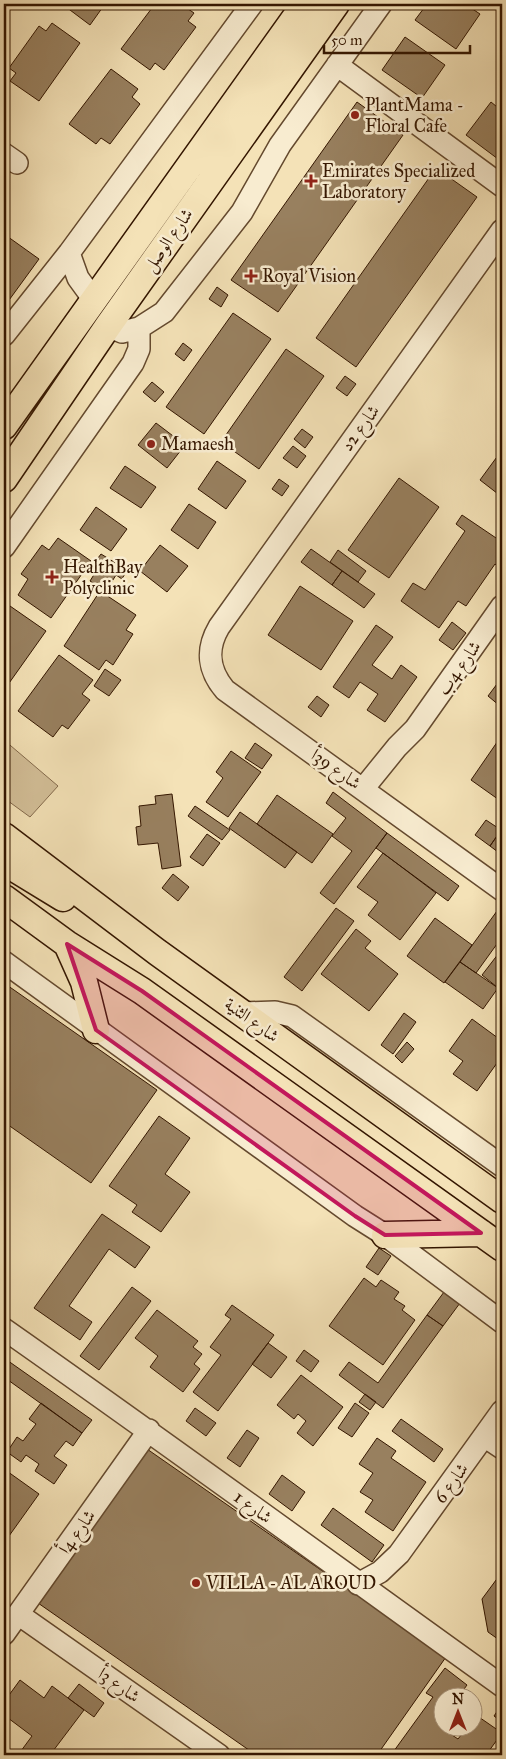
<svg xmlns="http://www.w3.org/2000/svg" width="506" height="1759" font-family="'IM FELL Great Primer',Amiri,serif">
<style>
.green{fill:#d3bf98;stroke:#846a4c}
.building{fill:#98805f;stroke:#341600}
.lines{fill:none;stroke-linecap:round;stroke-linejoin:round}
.minor-casing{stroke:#64492e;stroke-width:24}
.major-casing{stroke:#341600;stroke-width:29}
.minor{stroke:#f8ecd0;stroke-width:21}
.major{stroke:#f4e2b7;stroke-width:26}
.marked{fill:#c2185b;fill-opacity:0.2;stroke:#c2185b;stroke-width:4;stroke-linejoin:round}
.poi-dot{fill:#8f2418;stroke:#f8ecd0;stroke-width:2}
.labels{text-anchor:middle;stroke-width:5;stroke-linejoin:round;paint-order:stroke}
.poi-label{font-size:18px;fill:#341600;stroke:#f8ecd0;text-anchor:start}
.street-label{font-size:18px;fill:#341600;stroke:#f8ecd0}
</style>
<rect width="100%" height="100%" fill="#f4e2b7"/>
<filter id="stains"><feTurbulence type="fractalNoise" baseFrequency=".004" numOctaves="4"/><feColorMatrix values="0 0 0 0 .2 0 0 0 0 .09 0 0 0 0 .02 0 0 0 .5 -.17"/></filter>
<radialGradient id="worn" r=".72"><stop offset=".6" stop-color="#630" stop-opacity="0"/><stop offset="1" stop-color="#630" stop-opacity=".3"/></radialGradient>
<!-- green -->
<path class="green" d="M4,740l54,46 -28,31 -26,-19z"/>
<!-- building -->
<path class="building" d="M62,4h43l-15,21z
M155,4h26l13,9 -6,8 8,6 -32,43 -9,-7 -5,7 -29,-21z
M427,4h38l15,10 -24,35 -41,-29z
M52,23l28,20 -41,58 -29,-20 6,-8 -7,-5 30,-42 7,5z
M405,37l40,28 -23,33 -40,-28z
M111,69l27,20 -6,8 8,7 -30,40 -9,-6 -5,6 -27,-20z
M357,102l46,33 -125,177 -47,-32z
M491,102l11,9v51l-36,-27z
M436,168l41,29 -121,170 -40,-29z
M4,234l35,25 -35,48z
M217,287l11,8 -7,12 -12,-8z
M233,313l38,26 -67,95 -38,-27z
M183,343l9,7 -8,11 -9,-7z
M286,349l38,27 -65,93 -38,-27z
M345,376l11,8 -9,12 -11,-8z
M152,382l12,10 -9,10 -12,-10z
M156,423l29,22 -18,23 -29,-23z
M302,429l11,8 -8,11 -11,-9z
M293,446l13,10 -9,12 -14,-10z
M502,450v47l-22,-17z
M217,461l29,20 -20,28 -28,-20z
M125,466l31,21 -15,21 -31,-20z
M399,478l40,29 -50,71 -41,-28z
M279,479l10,7 -7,10 -10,-7z
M189,504l27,18 -18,27 -27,-19z
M96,507l31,22 -16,22 -31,-21z
M462,515l40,27v24l-1,3 -6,-5 -29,42 -8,-5 -19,27 -38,-27 12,-18 12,7 40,-59 -9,-7z
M58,538l33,23 -40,57 -33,-23 10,-16 -7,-5 21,-29 7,5z
M160,545l28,21 -21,26 -27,-21z
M311,549l31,22 -10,14 -31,-23z
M338,550l28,21 -8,11 -28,-20z
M101,554l26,16 -5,9 -6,-4 -10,16 -16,-10 10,-16 -5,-3z
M342,571l33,23 -11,14 -32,-23z
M300,586l53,35 -32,49 -53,-35z
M100,591l36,24 -10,15 7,4 -20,31 -7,-5 -7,10 -35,-24z
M10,606l36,25 -39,55 -3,-2v-70z
M452,622l14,11 -13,17 -14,-10z
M376,625l17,12 -21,28 20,14 9,-14 16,12 -32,45 -18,-12 11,-16 -18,-12 -11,16 -16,-11z
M59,655l34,25 -11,14 8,6 -22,29 -6,-4 -9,12 -35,-26z
M105,669l16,11 -12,16 -15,-10z
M497,684l5,4 -2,18 -12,-10z
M317,696l12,9 -8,12 -13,-10z
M502,735v67l-31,-22z
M255,743l17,12 -10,14 -17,-11z
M231,751l30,21 -33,45 -22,-15 17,-24 -7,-6z
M333,792l54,41 -53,71 -14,-11 32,-42 -20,-15 14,-18 -20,-15z
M172,794l9,72 -19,3 -4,-26 -20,2 -2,-18 5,-1 -2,-20 17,-2 -1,-8z
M277,795l56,39 -21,29 -55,-39z
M195,806l35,24 -8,10 -34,-24z
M240,812l57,40 -12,16 -56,-40z
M486,820l15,10 -11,16 -15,-11z
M502,829v26l-12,-9z
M387,833l72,53 -11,15 -72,-53z
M207,834l13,9 -17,23 -13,-9z
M383,853l53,40 -36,47 -32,-25 10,-13 -21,-15z
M173,874l16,13 -11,14 -16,-13z
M336,908l18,13 -52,70 -18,-14z
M497,911l5,3v23l-26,36 -16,-11z
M435,918l37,27 -28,38 -37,-27z
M356,929l15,12 -6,7 33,26 -29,37 -48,-37z
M502,949v42l-20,-16z
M460,962l38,26 -15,21 -38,-27z
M4,983l153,107 -66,93 -87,-61z
M404,1013l12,9 -23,32 -12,-9z
M472,1019l30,22v15l-25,35 -24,-17 10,-13 -14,-10z
M407,1042l7,7 -12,14 -7,-7z
M159,1116l31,22 -25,36 25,18 -29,40 -29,-20 5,-7 -28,-19z
M102,1214l48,33 -15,21 -26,-19 -40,57 23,16 -12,18 -46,-32z
M379,1248l12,8 -13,19 -12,-8z
M364,1278l12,9 5,-7 18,12 -5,7 11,7 -3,4 13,10 -32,45 -54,-39z
M132,1287l19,14 -52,69 -19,-14z
M444,1292l16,11 -17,23 -16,-11z
M232,1305l42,30 -56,76 -25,-19 28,-37 -11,-8 21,-28 -6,-4z
M157,1310l41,31 -5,6 9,7 -8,10 6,5 -17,23 -33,-25 8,-11 -23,-18z
M427,1315l16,11 -60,82 -44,-33 10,-13 29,21z
M268,1343l19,14 -16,21 -19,-14z
M304,1350l15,11 -8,11 -15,-11z
M4,1358l88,62 -10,13 -74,-53 -4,6z
M301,1375l42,32 -30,39 -16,-13 9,-12 -8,-7 -4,5 -17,-14z
M365,1394l11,8 -6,8 -11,-8z
M41,1403l41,30 -9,13 -7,-5 -12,15 13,9 -13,19 -19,-13 4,-7 -13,-9 -5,7 -14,-10 10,-15 6,4 13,-17 -7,-5z
M355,1403l14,10 -17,24 -14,-9z
M195,1408l21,15 -10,13 -20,-15z
M401,1419l42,30 -9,13 -42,-31z
M247,1430l12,8 -19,29 -13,-9z
M377,1438l19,13 -5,7 35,24 -33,49 -28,-19 8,-12 -13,-8 13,-19 -14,-9z
M147,1449l299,208 -69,98h-121l-218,-152z
M4,1469l35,25 -35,49z
M282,1475l23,17 -13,19 -23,-17z
M333,1508l51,37 -12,17 -51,-37z
M502,1572v70l-14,-10 -6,-33z
M445,1668l22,17 -8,11h-15l-1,33 15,10 10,-13h6v-8l2,-3 26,18 -16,22h-95l42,-58 -7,-4z
M20,1680l24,18 8,-12 32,24 -34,45h-32l14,-19 -28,-21v-13z
M79,1684l25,19 -10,14 -26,-19z
M502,1704v18l-8,-6z"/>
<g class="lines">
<!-- minor casing -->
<g class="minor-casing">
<path id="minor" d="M337,65l165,121
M4,154l13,9
M502,230l-283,397c-13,22 -11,43 6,63l277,200
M69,253l9,25 16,22
M108,326l14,6 17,-4 25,-16 78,-100 38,-67 101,-141
M4,335l65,-82 183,-249
M4,547l129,-184 6,-14v-21
M363,789l34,-42 18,-18 87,-123
M4,962l351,254 30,19 117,87
M242,1013l33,-1 17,4 210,150
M4,1329c167,117 332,238 498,357
M484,1436l18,12
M358,1584l22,-12 19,-18 103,-143
M18,1614l201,141
M4,1634l145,-204"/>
</g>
<!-- major casing -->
<g class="major-casing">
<path id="major" d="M4,426l301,-422
M4,479l104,-153 228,-322
M4,836l153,116 345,248
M4,862l59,36
M4,898l63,46 75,47 360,257
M67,944l17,38 12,48
M385,1235l96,-2"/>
</g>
<!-- minor -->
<use href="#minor" class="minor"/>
<!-- major -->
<use href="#major" class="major"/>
</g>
<!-- marked area -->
<path class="marked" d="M67,944l75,47 339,242 -96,2 -30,-19 -259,-186z"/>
<!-- markers -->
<g class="poi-dot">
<circle cx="355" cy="115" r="5"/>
<path d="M308.5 173.5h5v5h5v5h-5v5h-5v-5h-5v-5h5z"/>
<path d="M248.5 268.5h5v5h5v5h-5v5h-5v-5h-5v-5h5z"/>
<circle cx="151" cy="444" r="5"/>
<path d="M49.5 569.5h5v5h5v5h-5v5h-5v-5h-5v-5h5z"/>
<circle cx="196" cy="1583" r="5"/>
</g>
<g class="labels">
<!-- poi labels -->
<g class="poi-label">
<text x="365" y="111">PlantMama -<tspan x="365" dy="21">Floral Cafe</tspan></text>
<text x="322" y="177">Emirates Specialized<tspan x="322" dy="21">Laboratory</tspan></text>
<text x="262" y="282">Royal Vision</text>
<text x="161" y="450">Mamaesh</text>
<text x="63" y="573">HealthBay<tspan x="63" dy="21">Polyclinic</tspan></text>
<text x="206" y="1589">VILLA - AL AROUD</text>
</g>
<!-- street labels -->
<g class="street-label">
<text transform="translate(168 240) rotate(-55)" y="6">شارع الوصل</text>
<text transform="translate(360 428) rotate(-54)" y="6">شارع 2د</text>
<text transform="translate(459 668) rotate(-55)" y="6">شارع 4ب</text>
<text transform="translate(336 769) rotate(35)" y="6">شارع 39أ</text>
<text transform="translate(252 1020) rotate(36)" y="6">شارع الثنية</text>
<text transform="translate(451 1483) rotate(-54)" y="6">شارع 6</text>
<text transform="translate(253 1507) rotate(36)" y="6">شارع 1</text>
<text transform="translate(77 1532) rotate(-55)" y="6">شارع 4أ</text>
<text transform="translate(119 1685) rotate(35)" y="6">شارع 3أ</text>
</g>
</g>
<!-- margin -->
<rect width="506" height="1759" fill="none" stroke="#f4e2b7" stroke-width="20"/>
<rect x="5" y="5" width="496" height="1749" fill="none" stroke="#341600" stroke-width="2.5"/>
<rect x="10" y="10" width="486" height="1739" fill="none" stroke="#341600"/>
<!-- north arrow -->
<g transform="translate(458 1712)"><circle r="24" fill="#f8ecd0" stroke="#aa967d"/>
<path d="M0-4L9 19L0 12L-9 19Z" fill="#8f2418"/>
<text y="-8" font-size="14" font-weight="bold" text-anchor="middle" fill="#341600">N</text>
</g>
<!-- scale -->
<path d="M324 45v8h146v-8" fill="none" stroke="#341600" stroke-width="2.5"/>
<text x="331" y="45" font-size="15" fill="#341600" stroke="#f8ecd0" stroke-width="4" paint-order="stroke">50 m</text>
<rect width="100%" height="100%" filter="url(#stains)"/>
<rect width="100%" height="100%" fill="url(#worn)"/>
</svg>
